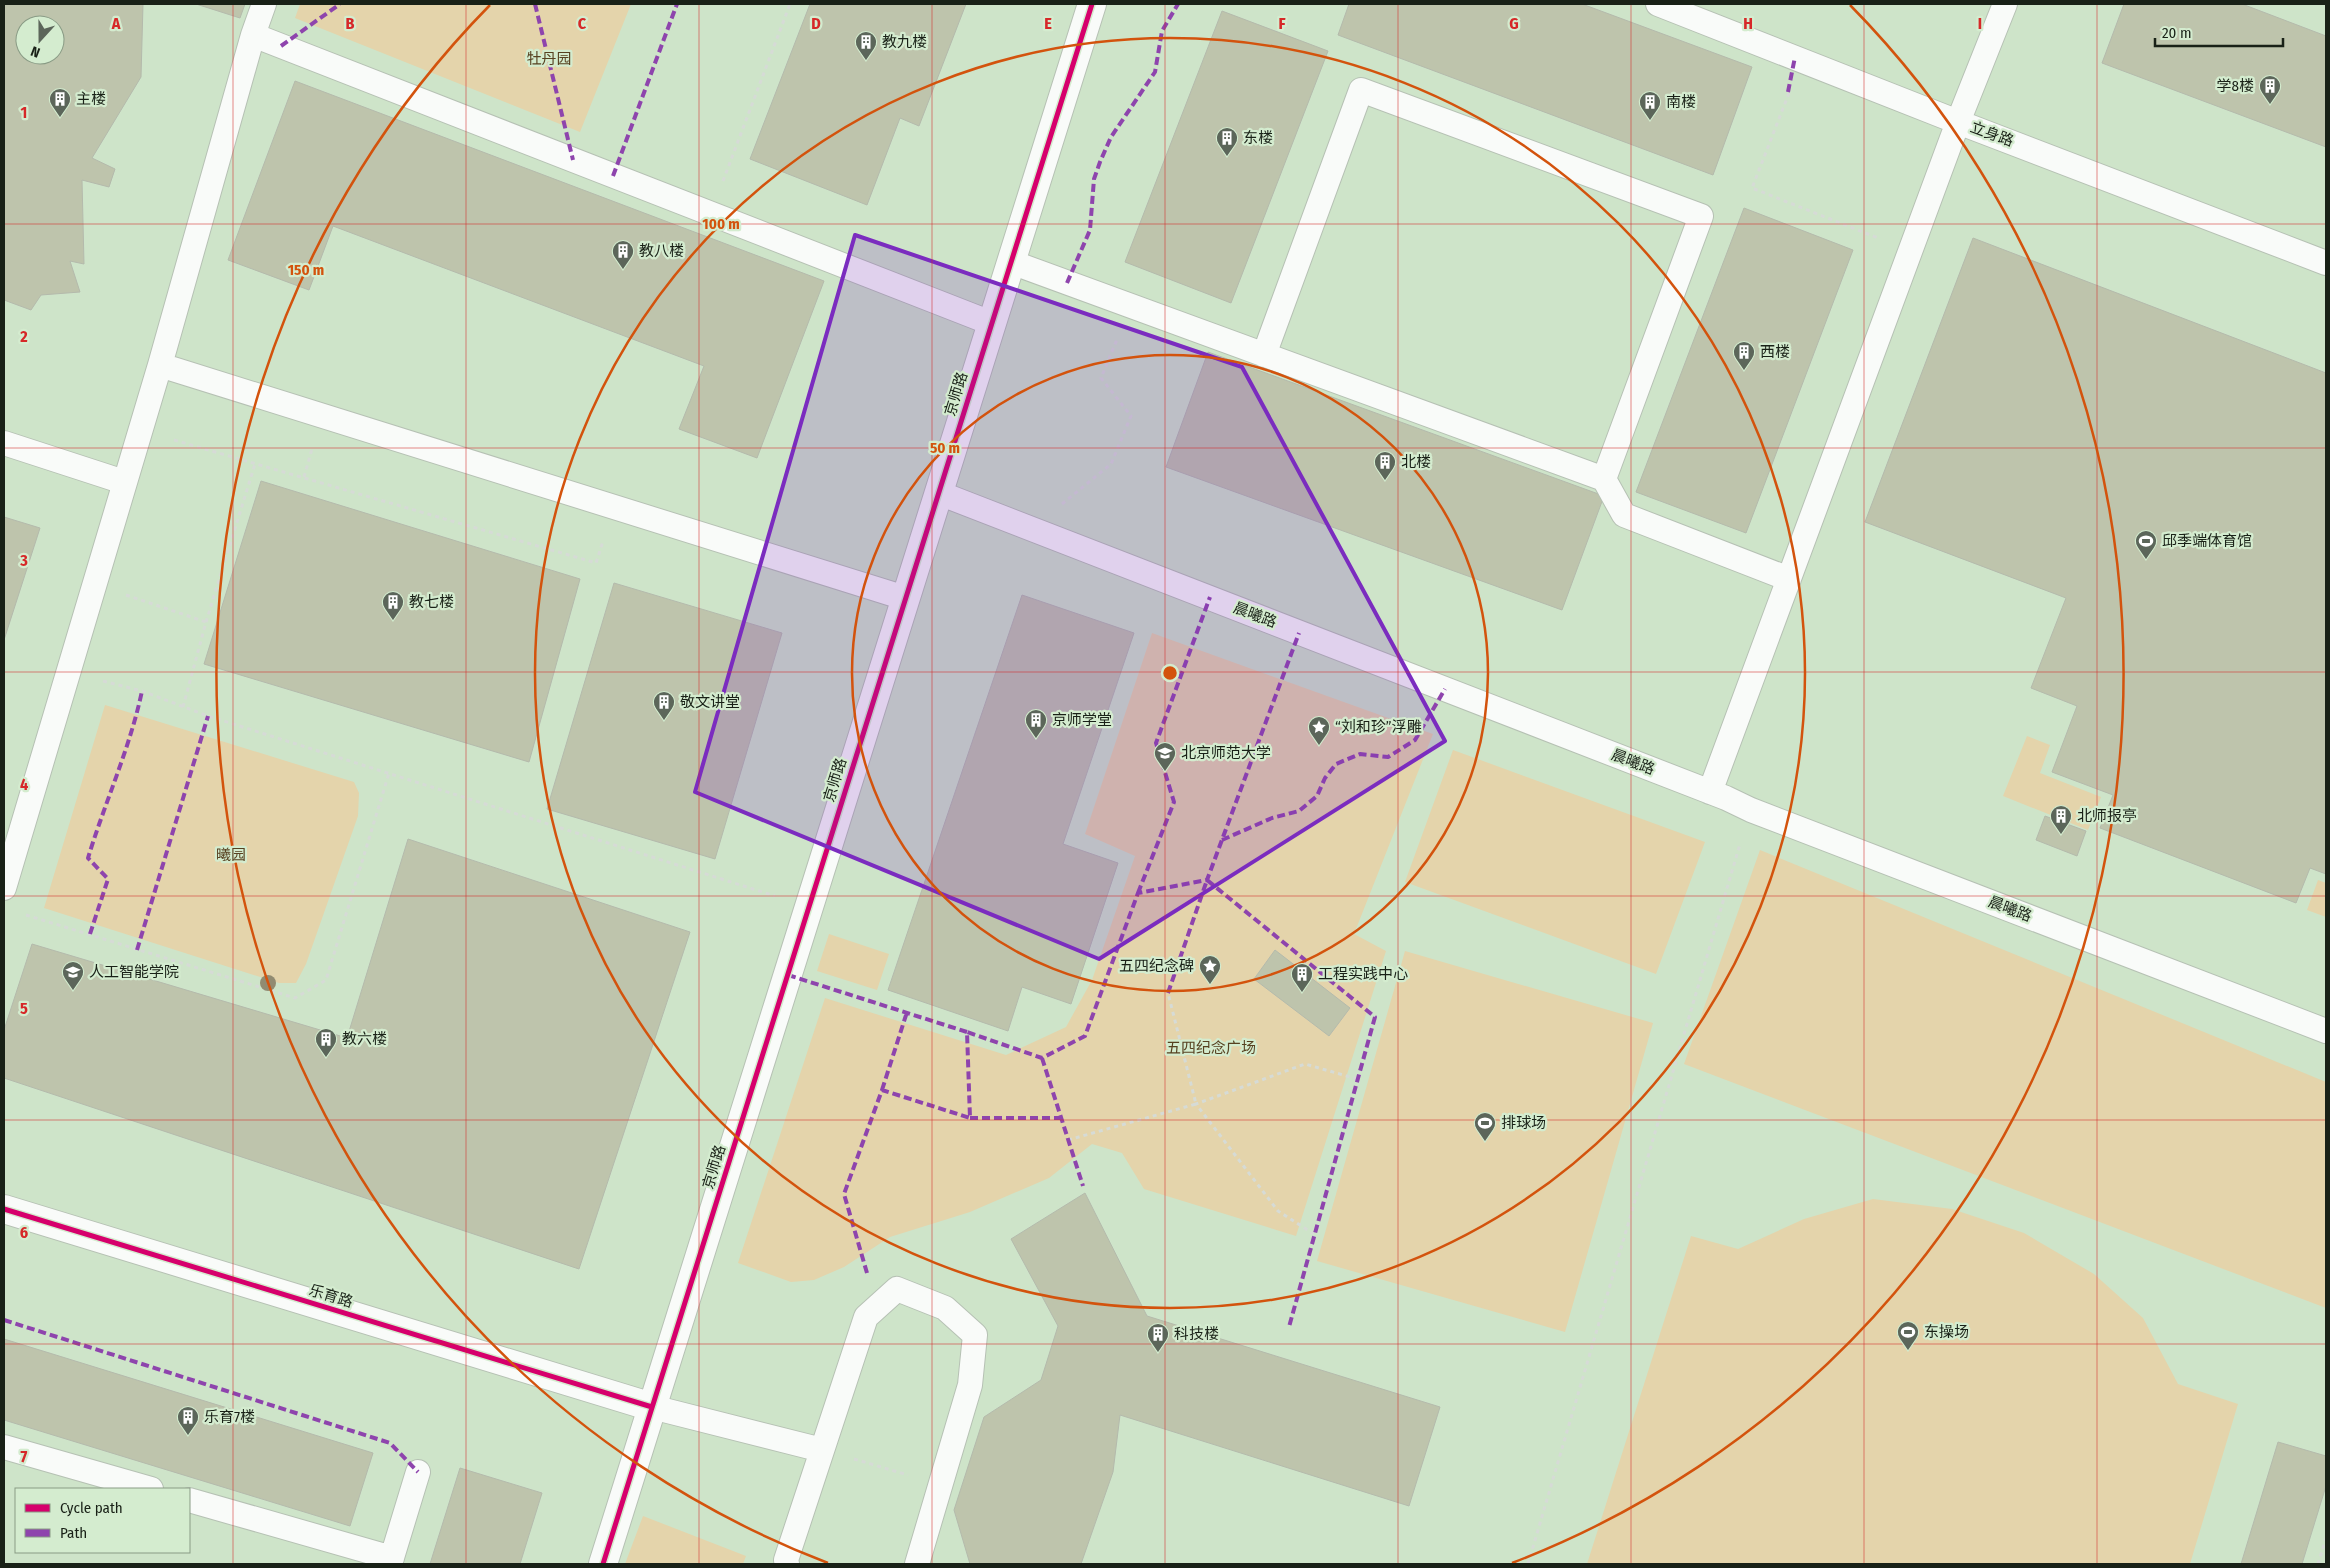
<svg xmlns="http://www.w3.org/2000/svg" width="2330" height="1568" font-family="'Fira Sans Condensed','Noto Sans SC',sans-serif">
<style>
.built{fill:#cee4c9;fill-rule:evenodd}
.green{fill:#e4d4ab}
.building{fill:#bec4ac;stroke:#b4baac;fill-rule:evenodd}
.lines{fill:none;stroke-linecap:round;stroke-linejoin:round}
.lane-casing{stroke:#b6c1b4;stroke-width:26}
.street-casing{stroke:#b6c1b4;stroke-width:30}
.path{stroke:#d6dbd6;stroke-width:3;stroke-dasharray:4 4;stroke-linecap:butt}
.lane{stroke:#f9fbf9;stroke-width:24}
.street{stroke:#f9fbf9;stroke-width:28}
.quiet{stroke:#8e44ad;stroke-width:4;stroke-dasharray:8 4;stroke-linecap:butt}
.cycleway-casing{stroke:#d4eccf;stroke-width:8}
.cycleway{stroke:#d6006c;stroke-width:5}
.tree{fill:#918b71}
.marked{fill:#7b2cbf;fill-opacity:0.2;stroke:#7b2cbf;stroke-width:4;stroke-linejoin:round}
.grid{fill:none;stroke:#d62828;stroke-width:1;stroke-opacity:0.55}
.ring{fill:none;stroke:#d3530d;stroke-width:2.5}
.labels{text-anchor:middle;stroke-width:4.5;stroke-linejoin:round;paint-order:stroke}
.poi-label{font-size:15px;fill:#192117;stroke:#d4eccf;text-anchor:start}
.park-label{font-size:15px;fill:#574120;stroke:#d4eccf}
.street-label{font-size:15px;fill:#192117;stroke:#d4eccf}
.grid-label{font-size:16px;text-anchor:middle;font-weight:bold;fill:#d62828;stroke:#d4eccf;stroke-width:4.5;stroke-linejoin:round;paint-order:stroke}
.centre{fill:#d3530d;stroke:#d4eccf;stroke-width:2.5}
.ring-label{font-size:15px;text-anchor:middle;font-weight:bold;fill:#d3530d;stroke:#d4eccf;stroke-width:4.5;stroke-linejoin:round;paint-order:stroke}
</style>
<rect width="100%" height="100%" fill="#d8e6d5"/>
<!-- built -->
<path class="built" d="M4,4h2322v1560h-2322zM25,25h30v30h-30zM16,1489h173v63h-173z"/>
<!-- green -->
<path class="green" d="M300,4h331l-51,128 -285,-114z
M1152,633l281,101 -79,200 32,17 -90,285 -152,-47 -22,-36 -30,-9 -43,34 -79,34 -80,25 -46,30 -30,13 -23,2 -53,-19 87,-265 181,57 60,-28 26,-47 43,-124 -50,-22z
M105,705l249,77 5,11 -1,23 -52,148 -10,19h-17l-235,-75z
M2027,736l23,9 -10,28 61,24 -13,33 -85,-34z
M1453,750l252,92 -49,132 -251,-92z
M1760,850l566,232v226l-642,-244z
M2318,880l8,3v34l-19,-7z
M829,934l60,20 -12,36 -60,-19z
M1405,951l248,72 -88,309 -248,-71z
M1873,1199l79,10 72,24 70,41 49,44 35,66 60,20 -48,160h-603l104,-328 47,13 66,-30z
M643,1516l103,40 -3,8h-118z"/>
<!-- building -->
<path class="building" d="M4,4h139l-2,73 -49,81 23,11 -6,18 -27,-7 2,84 -14,-3 10,31 -39,3 -10,15 -27,-10zM25,25h30v30h-30z
M196,4h49l-5,14z
M810,4h156l-47,122 -19,-8 -33,87 -117,-46z
M1349,4h233l170,63 -39,108 -375,-140z
M2124,4h118l84,32v111l-224,-84z
M1222,11l106,40 -97,252 -106,-41z
M295,81l529,200 -67,177 -78,-29 25,-63 -371,-140 -24,64 -81,-30z
M1744,208l109,42 -107,283 -110,-41z
M1973,238l353,135v501l-16,-6 -14,35 -196,-75 13,-33 -61,-23 25,-66 -46,-18 35,-90 -201,-76z
M1208,352l396,144 -42,114 -396,-143z
M261,481l319,98 -51,183 -325,-98z
M4,517l36,11 -36,112z
M614,583l168,50 -67,226 -168,-50z
M1022,595l112,38 -71,211 55,19 -47,141 -49,-17 -14,44 -120,-41z
M2045,816l41,15 -9,25 -41,-16z
M408,839l282,93 -111,337 -575,-191v-48l28,-86 315,94z
M1275,950l75,58 -21,28 -75,-57z
M1085,1193l62,123 293,91 -31,99 -289,-91 -7,57 -32,92h-111l-16,-54 30,-93 57,-37 17,-54 -47,-87z
M4,1339l369,114 -23,73 -346,-106z
M2278,1442l48,14v30l-24,78h-61z
M460,1468l82,25 -22,71h-90z"/>
<g class="lines">
<!-- lane casing -->
<g class="lane-casing">
<path id="lane" d="M1658,4l300,118 368,141
M253,35l738,288
M1011,262l593,217 97,-263 -340,-126 -97,265
M160,365l745,233
M4,443l120,39
M1604,479l20,36 165,64
M939,493l787,305 25,12 575,221
M1710,792l248,-670 47,-118
M4,888l156,-523 93,-330 11,-31
M652,1407l170,43
M4,1447l147,42
M189,1500l203,58
M390,1564l28,-92
M787,1564l-1,-4 80,-243 31,-28 48,19 30,27 -5,50 -53,179"/>
</g>
<!-- street casing -->
<g class="street-casing">
<path id="street" d="M4,1209l648,198
M603,1564l489,-1560"/>
</g>
<!-- path -->
<path class="path" d="M1789,93l-37,95 126,50
M723,181l67,-177
M174,440l422,123 7,-22
M304,477l8,-28
M1062,504l49,-40 20,-48 -30,-38 17,-41
M126,595l80,27
M103,681l39,10 66,25 567,180
M183,707l23,-85 49,-158
M26,915l269,83 31,-18 63,-207
M1068,1140l128,-36 -28,-111
M1314,1234l-36,-23 -82,-107 109,-40 52,15
M854,1459l54,16
M1528,1564l212,-720
M2318,1564l8,-26"/>
<!-- lane -->
<use href="#lane" class="lane"/>
<!-- street -->
<use href="#street" class="street"/>
<!-- quiet -->
<path class="quiet" d="M535,4l38,156
M281,46l59,-42
M1788,92l7,-35
M613,176l64,-172
M1067,283l23,-53 4,-51 6,-17 11,-25 44,-65 7,-41 16,-27
M1222,840l50,-22 27,-7 18,-15 8,-18 11,-14 24,-10 28,3 27,-17 30,-51
M1138,893l36,-91 -18,-59 54,-146
M90,934l18,-55 -20,-21c17,-56 42,-110 54,-167
M137,950l71,-234
M788,975l179,57
M1168,993l39,-113 168,137 -86,310
M1042,1058l41,128
M882,1090l25,-78
M970,1118h91
M867,1273l-23,-79 38,-104 88,28 -3,-86 75,26 43,-22 53,-143 69,-13 92,-247
M4,1320l386,123 28,29"/>
<!-- cycleway casing -->
<g class="cycleway-casing">
<path id="cycleway" d="M4,1209l648,198
M603,1564l489,-1560"/>
</g>
<!-- cycleway -->
<use href="#cycleway" class="cycleway"/>
</g>
<!-- trees -->
<circle class="tree" cx="268" cy="983" r="8"/>
<!-- marked area -->
<path class="marked" d="M855,235l387,132 203,374 -346,218 -404,-167z"/>
<!-- grid -->
<path class="grid" d="M233,4v1560M466,4v1560M699,4v1560M932,4v1560M1165,4v1560M1398,4v1560M1631,4v1560M1864,4v1560M2097,4v1560M4,224h2322M4,448h2322M4,672h2322M4,896h2322M4,1120h2322M4,1344h2322"/>
<!-- distance rings -->
<g class="ring">
<circle cx="1170" cy="673" r="318"/>
<circle cx="1170" cy="673" r="635"/>
<path d="M828 1563A953 953 0 0 1 490 5M1850 5A953 953 0 0 1 1512 1563"/>
</g>
<!-- icons -->
<defs>
<g id="building-pin" transform="scale(1.125)"><path d="M0 17L-7.5 6A9.5 9.5 0 1 1 7.5 6Z" fill="#5c665a" stroke="#d4eccf"/><path d="M-4-6H4V6H1V3H-1V6H-4ZM-2.5-4.3h1.7v1.8h-1.7ZM.8-4.3h1.7v1.8H.8ZM-2.5-1h1.7V.8h-1.7ZM.8-1h1.7V.8H.8Z" fill="#fff"/></g>
<g id="stadium-pin" transform="scale(1.125)"><path d="M0 17L-7.5 6A9.5 9.5 0 1 1 7.5 6Z" fill="#5c665a" stroke="#d4eccf"/><path d="M0-5a6.5 5 0 1 0 0 10a6.5 5 0 1 0 0-10ZM-3.5-1.8h7v3.6h-7Z" fill="#fff"/></g>
<g id="sight-pin" transform="scale(1.125)"><path d="M0 17L-7.5 6A9.5 9.5 0 1 1 7.5 6Z" fill="#5c665a" stroke="#d4eccf"/><path d="M0-6L1.8-2.2L6-1.7L2.9 1.2L3.7 5.4L0 3.3L-3.7 5.4L-2.9 1.2L-6-1.7L-1.8-2.2Z" fill="#fff"/></g>
<g id="university-pin" transform="scale(1.125)"><path d="M0 17L-7.5 6A9.5 9.5 0 1 1 7.5 6Z" fill="#5c665a" stroke="#d4eccf"/><path d="M0-5L7-2L0 1L-7-2ZM-4 1L0 2.5L4 1V4Q0 6-4 4Z" fill="#fff"/></g>
</defs>
<g fill-rule="evenodd">
<use href="#building-pin" x="866" y="42"/>
<use href="#building-pin" x="2270" y="86"/>
<use href="#building-pin" x="60" y="99"/>
<use href="#building-pin" x="1650" y="102"/>
<use href="#building-pin" x="1227" y="138"/>
<use href="#building-pin" x="623" y="251"/>
<use href="#building-pin" x="1744" y="352"/>
<use href="#building-pin" x="1385" y="462"/>
<use href="#stadium-pin" x="2146" y="541"/>
<use href="#building-pin" x="393" y="602"/>
<use href="#building-pin" x="664" y="702"/>
<use href="#building-pin" x="1036" y="720"/>
<use href="#sight-pin" x="1319" y="727"/>
<use href="#university-pin" x="1165" y="753"/>
<use href="#building-pin" x="2061" y="816"/>
<use href="#sight-pin" x="1210" y="966"/>
<use href="#university-pin" x="73" y="972"/>
<use href="#building-pin" x="1302" y="974"/>
<use href="#building-pin" x="326" y="1039"/>
<use href="#stadium-pin" x="1485" y="1123"/>
<use href="#stadium-pin" x="1908" y="1332"/>
<use href="#building-pin" x="1158" y="1334"/>
<use href="#building-pin" x="188" y="1417"/>
</g>
<g class="labels">
<!-- poi labels -->
<g class="poi-label">
<text x="882" y="47">教九楼</text>
<text x="2254" y="91" text-anchor="end">学8楼</text>
<text x="76" y="104">主楼</text>
<text x="1666" y="107">南楼</text>
<text x="1243" y="143">东楼</text>
<text x="639" y="256">教八楼</text>
<text x="1760" y="357">西楼</text>
<text x="1401" y="467">北楼</text>
<text x="2162" y="546">邱季端体育馆</text>
<text x="409" y="607">教七楼</text>
<text x="680" y="707">敬文讲堂</text>
<text x="1052" y="725">京师学堂</text>
<text x="1335" y="732">“刘和珍”浮雕</text>
<text x="1181" y="758">北京师范大学</text>
<text x="2077" y="821">北师报亭</text>
<text x="1194" y="971" text-anchor="end">五四纪念碑</text>
<text x="89" y="977">人工智能学院</text>
<text x="1318" y="979">工程实践中心</text>
<text x="342" y="1044">教六楼</text>
<text x="1501" y="1128">排球场</text>
<text x="1924" y="1337">东操场</text>
<text x="1174" y="1339">科技楼</text>
<text x="204" y="1422">乐育7楼</text>
</g>
<!-- park labels -->
<g class="park-label">
<text x="549" y="64">牡丹园</text>
<text x="231" y="860">曦园</text>
<text x="1211" y="1053">五四纪念广场</text>
</g>
<!-- street labels -->
<g class="street-label">
<text transform="translate(1992 134) rotate(20)" y="5">立身路</text>
<text transform="translate(956 394) rotate(-73)" y="5">京师路</text>
<text transform="translate(1255 615) rotate(21)" y="5">晨曦路</text>
<text transform="translate(1633 762) rotate(21)" y="5">晨曦路</text>
<text transform="translate(835 780) rotate(-73)" y="5">京师路</text>
<text transform="translate(2010 909) rotate(21)" y="5">晨曦路</text>
<text transform="translate(714 1167) rotate(-73)" y="5">京师路</text>
<text transform="translate(331 1296) rotate(17)" y="5">乐育路</text>
</g>
</g>
<g class="grid-label">
<text x="116" y="29">A</text>
<text x="350" y="29">B</text>
<text x="582" y="29">C</text>
<text x="816" y="29">D</text>
<text x="1048" y="29">E</text>
<text x="1282" y="29">F</text>
<text x="1514" y="29">G</text>
<text x="1748" y="29">H</text>
<text x="1980" y="29">I</text>
<text x="24" y="118">1</text>
<text x="24" y="342">2</text>
<text x="24" y="566">3</text>
<text x="24" y="790">4</text>
<text x="24" y="1014">5</text>
<text x="24" y="1238">6</text>
<text x="24" y="1462">7</text>
</g>
<circle cx="1170" cy="673" r="8" class="centre"/>
<g class="ring-label">
<text x="721" y="229">100 m</text>
<text x="306" y="275">150 m</text>
<text x="945" y="453">50 m</text>
</g>
<!-- border -->
<rect width="2330" height="1568" fill="none" stroke="#192117" stroke-width="10"/>
<!-- legend -->
<rect x="15" y="1488" width="175" height="65" fill="#d4eccf" stroke="#899b85"/>
<rect x="25" y="1504" width="25" height="8" fill="#d6006c" stroke="#899b85"/>
<text x="60" y="1513" font-size="15" fill="#192117">Cycle path</text>
<rect x="25" y="1529" width="25" height="8" fill="#8e44ad" stroke="#899b85"/>
<text x="60" y="1538" font-size="15" fill="#192117">Path</text>
<!-- north arrow -->
<g transform="translate(40 40) rotate(201)"><circle r="24" fill="#d4eccf" stroke="#899b85"/>
<path d="M0-4L9 19L0 12L-9 19Z" fill="#5c665a"/>
<text y="-8" font-size="14" font-weight="bold" text-anchor="middle" fill="#192117">N</text>
</g>
<!-- scale -->
<path d="M2155 38v8h128v-8" fill="none" stroke="#192117" stroke-width="2.5"/>
<text x="2162" y="38" font-size="15" fill="#192117" stroke="#d4eccf" stroke-width="4" paint-order="stroke">20 m</text>
</svg>
